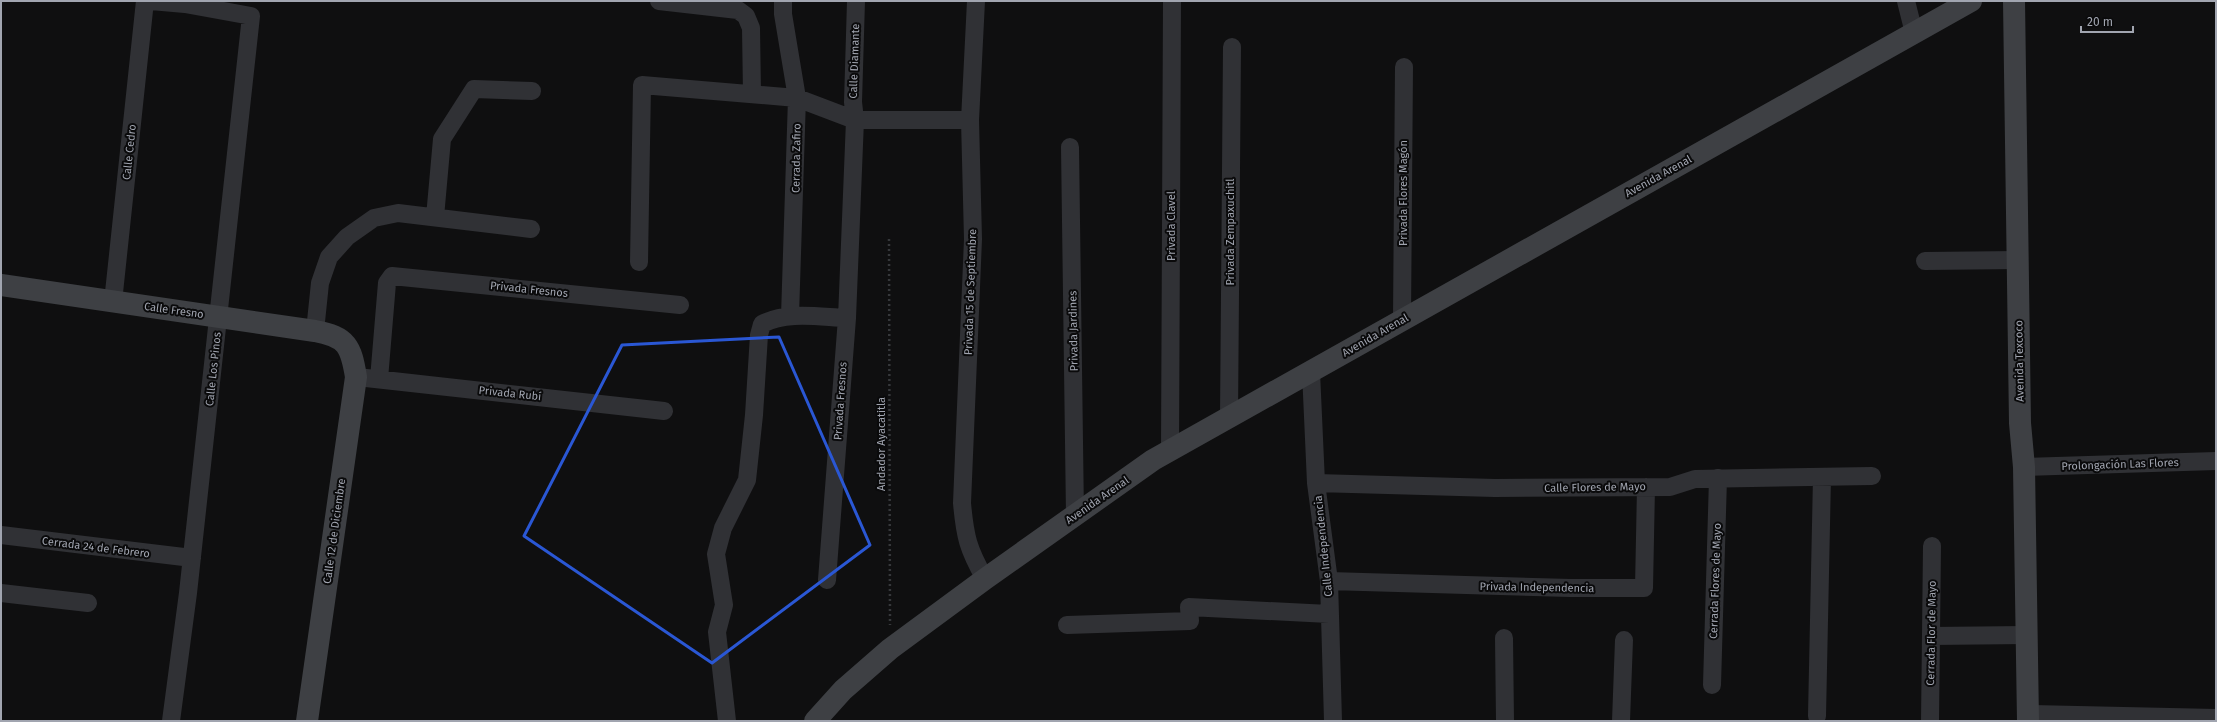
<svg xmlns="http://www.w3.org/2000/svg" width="2217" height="722" font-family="'Fira Sans',sans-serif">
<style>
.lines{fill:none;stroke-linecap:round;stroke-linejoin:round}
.path{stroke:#36383b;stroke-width:2.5;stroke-dasharray:2 3;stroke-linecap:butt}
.street{stroke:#303135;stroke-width:18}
.secondary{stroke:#3e4044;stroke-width:22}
.marked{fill:none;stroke:#2a57d4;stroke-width:3;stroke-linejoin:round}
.labels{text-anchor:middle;stroke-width:4;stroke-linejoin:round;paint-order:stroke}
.street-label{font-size:11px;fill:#a1a5b0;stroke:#0a0a0b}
</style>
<rect width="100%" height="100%" fill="#0f0f10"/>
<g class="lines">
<!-- path -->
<path class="path" d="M889,239l1,386"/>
<!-- street -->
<path class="street" d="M151,1l34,3 66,12 -63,577 -17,128
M659,1l79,9 8,6 5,12 1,66
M783,1v13l14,84 -7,218
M976,1l-6,119 3,119 -11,264c3,34 6,46 23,76
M1906,1l8,32
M1070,147l5,368
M435,217l7,-78 32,-50 58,2
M1925,261l93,-1
M639,262l3,-177 155,13 58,22h115
M113,302l32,-301
M1402,319l2,-252
M315,331l5,-48 9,-26 18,-20 27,-19 24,-5 133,16
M1311,372l5,111 13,98 4,140
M366,378l298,33
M379,379l8,-96 5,-7 288,29
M1229,417l3,-370
M1170,450l2,-449
M2024,467l192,-6
M1316,483l179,5 175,-1 25,-8 177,-3
M1,535l191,23
M827,580l20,-262 8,-198 -2,-18 3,-101
M1329,581l242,7h73l2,-101
M1,593l87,10
M1067,625l123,-4 -1,-14 140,7
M1931,636l95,-1
M1504,638l1,83
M1712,685l6,-207
M2028,714l188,4
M1817,716l5,-239
M727,721l-10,-89 7,-27 -8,-51 7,-26 24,-48 7,-65 5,-80 3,-11c25,-13 57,-7 85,-6
M1621,721l3,-81
M1930,721l2,-175"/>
<!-- secondary -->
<path class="secondary" d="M2014,1l6,422 4,44 4,254
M1,285l314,46c32,6 36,15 41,46l-49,344
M815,721l28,-31 47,-41 95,-70 168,-119 818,-459"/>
</g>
<!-- marked area -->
<path class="marked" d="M779,337l91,208 -158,118 -188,-127 98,-191z"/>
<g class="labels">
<!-- street labels -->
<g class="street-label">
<text transform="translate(854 61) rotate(-88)" y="4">Calle Diamante</text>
<text transform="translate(129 152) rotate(-84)" y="4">Calle Cedro</text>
<text transform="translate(796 158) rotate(-89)" y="4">Cerrada Zafiro</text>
<text transform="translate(1658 176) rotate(-29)" y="4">Avenida Arenal</text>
<text transform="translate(1403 193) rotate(-90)" y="4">Privada Flores Magón</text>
<text transform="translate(1171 226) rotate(-90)" y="4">Privada Clavel</text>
<text transform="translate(1230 232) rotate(-90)" y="4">Privada Zempaxuchitl</text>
<text transform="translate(529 289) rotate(6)" y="4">Privada Fresnos</text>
<text transform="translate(970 292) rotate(-88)" y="4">Privada 15 de Septiembre</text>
<text transform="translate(174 310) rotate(8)" y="4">Calle Fresno</text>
<text transform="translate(1073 331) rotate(-91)" y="4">Privada Jardines</text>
<text transform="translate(1375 335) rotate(-30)" y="4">Avenida Arenal</text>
<text transform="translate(2019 361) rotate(-91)" y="4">Avenida Texcoco</text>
<text transform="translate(213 369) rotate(-84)" y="4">Calle Los Pinos</text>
<text transform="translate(510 393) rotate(6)" y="4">Privada Rubí</text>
<text transform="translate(840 401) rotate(-86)" y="4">Privada Fresnos</text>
<text transform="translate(881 444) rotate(-90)" y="4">Andador Ayacatitla</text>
<text transform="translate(2120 464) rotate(-2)" y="4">Prolongación Las Flores</text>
<text transform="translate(1595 487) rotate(-1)" y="4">Calle Flores de Mayo</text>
<text transform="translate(1097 500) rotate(-35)" y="4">Avenida Arenal</text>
<text transform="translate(334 531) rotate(-82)" y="4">Calle 12 de Diciembre</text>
<text transform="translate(1323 546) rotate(-96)" y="4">Calle Independencia</text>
<text transform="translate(96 547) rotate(7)" y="4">Cerrada 24 de Febrero</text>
<text transform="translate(1715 581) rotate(-88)" y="4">Cerrada Flores de Mayo</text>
<text transform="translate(1537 587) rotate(1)" y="4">Privada Independencia</text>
<text transform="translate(1931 633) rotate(-89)" y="4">Cerrada Flor de Mayo</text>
</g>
</g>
<!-- border -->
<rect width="2217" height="722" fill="none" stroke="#a1a5b0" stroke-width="4"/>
<!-- scale -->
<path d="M2081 26v6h52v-6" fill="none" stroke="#a1a5b0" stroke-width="2"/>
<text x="2087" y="26" font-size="12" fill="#a1a5b0" stroke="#0a0a0b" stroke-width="3" paint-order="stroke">20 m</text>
</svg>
